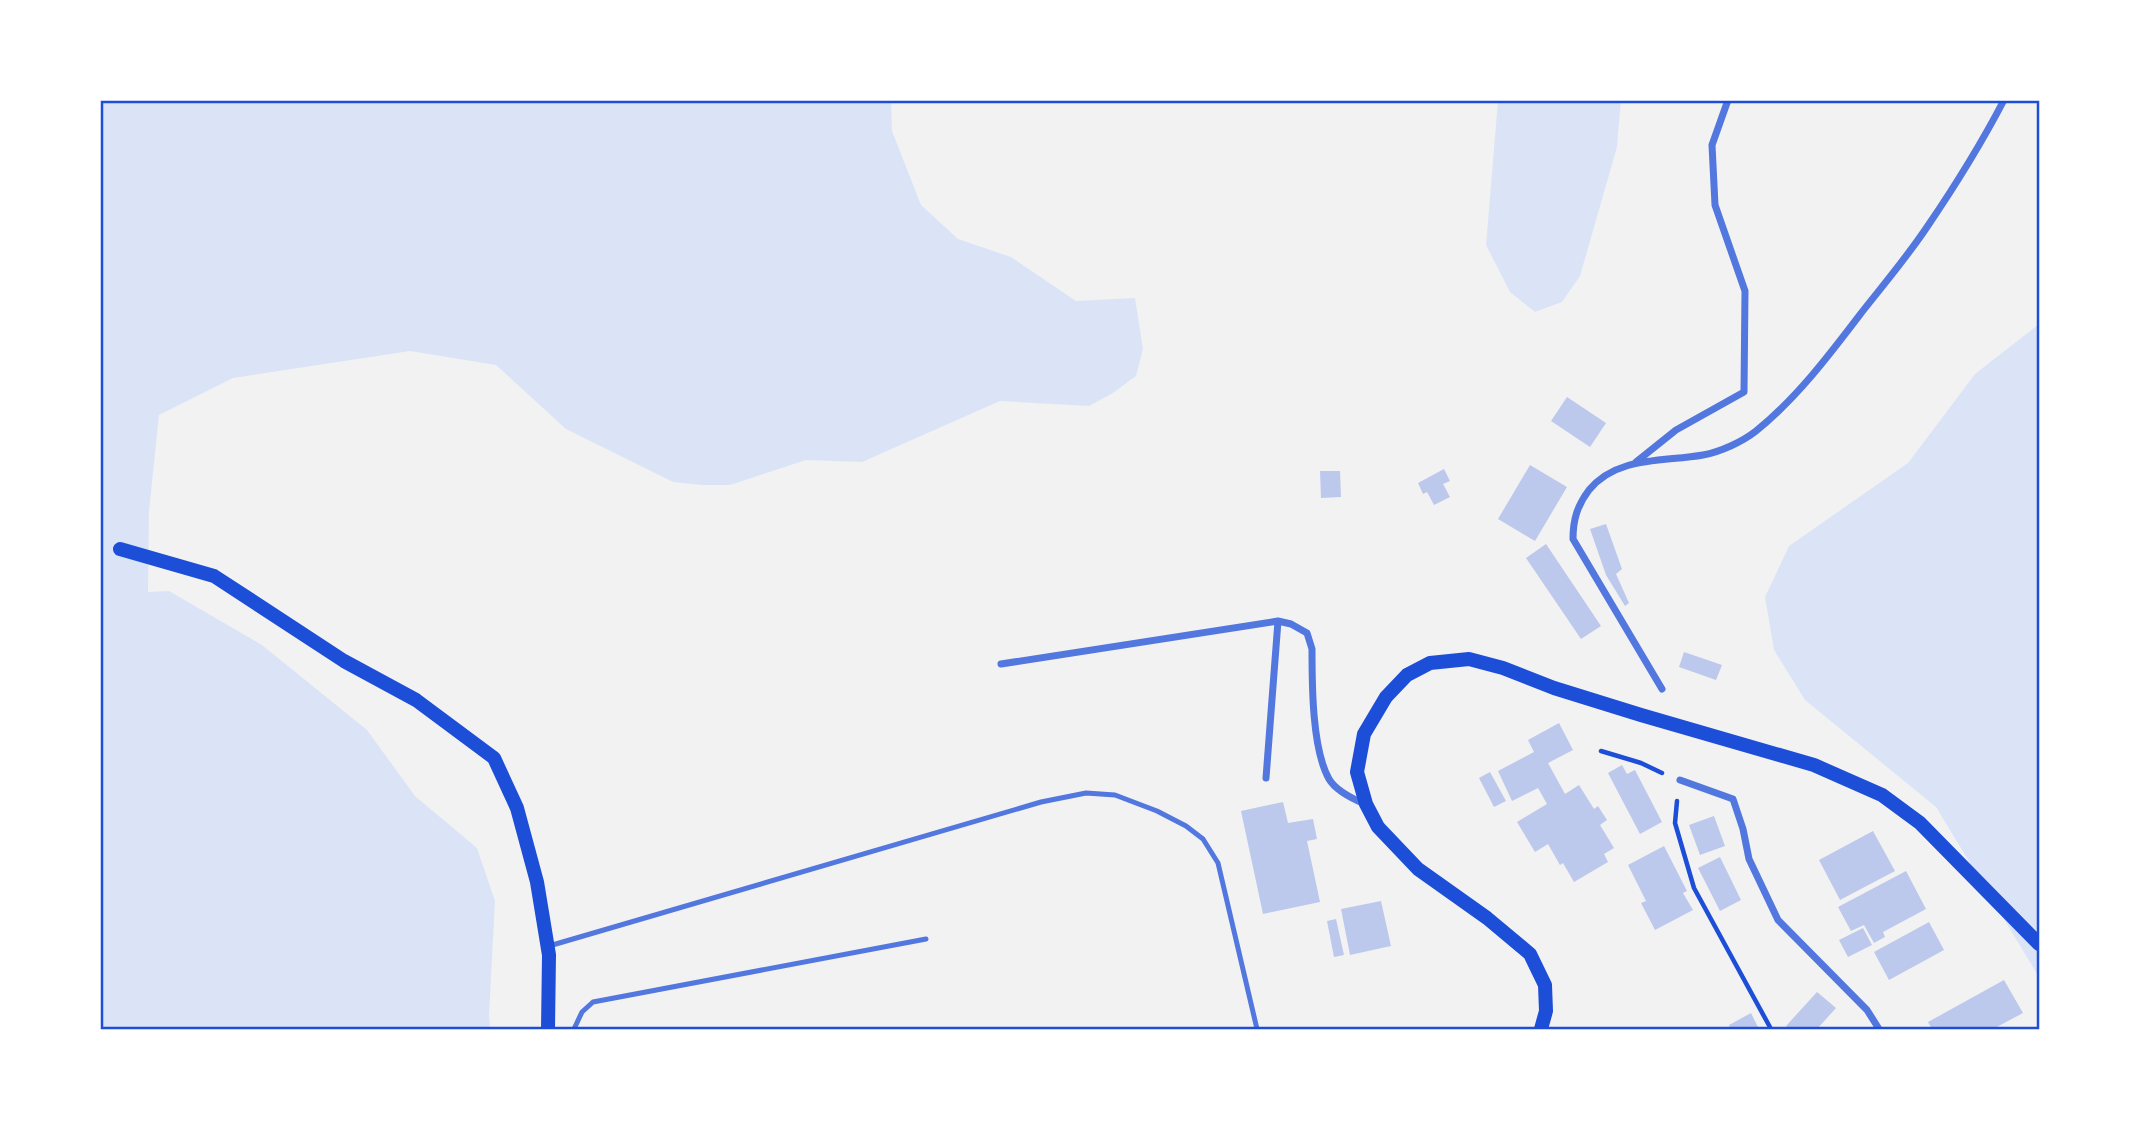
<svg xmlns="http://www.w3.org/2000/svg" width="2139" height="1129" font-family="'Varela Round',sans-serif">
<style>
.green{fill:#dbe4f7}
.building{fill:#bdc9ec}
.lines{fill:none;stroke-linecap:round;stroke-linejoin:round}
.path{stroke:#1d4ed8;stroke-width:4.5}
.service{stroke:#5277de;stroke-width:5}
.minor{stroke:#5277de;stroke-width:7}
.secondary{stroke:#1d4ed8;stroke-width:14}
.neatline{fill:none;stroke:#1d4ed8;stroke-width:2.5}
</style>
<rect width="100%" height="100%" fill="#f2f2f2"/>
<!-- green -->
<path class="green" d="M100,100h791l1,31 29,74 37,34 53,18 65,44 59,-3 8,51 -7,27 -23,17 -24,13 -89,-5 -138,61 -56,-2 -76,25h-28l-29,-3 -107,-53 -70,-64 -86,-14 -177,27 -74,37 -10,96 -1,81 21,-1 93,54 105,85 48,66 62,52 18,53 -6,114 1,14h-390z
M1498,100h123l-4,47 -37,129 -18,26 -27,10 -25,-20 -24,-47z
M2039,324v653l-103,-170 -131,-107 -31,-50 -9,-53 24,-51 119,-83 67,-89z"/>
<!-- building -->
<path class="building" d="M1567,397l39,26 -16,24 -39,-26z
M1530,465l37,22 -32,54 -37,-22z
M1444,469l6,12 -7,3 7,13 -16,8 -7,-13 -4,2 -5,-11z
M1320,471h20l1,26 -20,1z
M1606,524l16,45 -6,5 13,29 -4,3 -19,-31 -16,-46z
M1546,544l55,82 -20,13 -55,-81z
M1684,652l38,13 -6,15 -37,-13z
M1559,723l14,27 -25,13 17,31 14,-9 15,24 4,-3 9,14 -7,5 14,23 -10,6 4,8 -34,20 -11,-19 -3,2 -12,-21 -13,8 -18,-30 30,-18 -9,-16 -26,13 -14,-30 36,-19 -6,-12z
M1622,765l5,9 8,-4 27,52 -22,12 -32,-61z
M1490,772l16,29 -12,6 -15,-29z
M1283,802l5,21 25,-4 4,20 -10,2 13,61 -57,12 -22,-103z
M1714,816l11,30 -25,9 -11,-30z
M1873,831l22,40 -55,29 -21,-40z
M1664,846l23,45 -4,2 10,17 -38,20 -14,-27 5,-2 -18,-36z
M1720,857l21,43 -21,11 -22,-43z
M1906,871l20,38 -43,23 2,5 -11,6 -10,-18 -13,6 -13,-24z
M1381,901l10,45 -41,9 -9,-46z
M1336,919l8,36 -10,2 -7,-36z
M1929,922l15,28 -55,30 -15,-28z
M1863,928l9,17 -24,12 -9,-17z
M2004,980l19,33 -30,16h-61l-4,-7z
M1817,992l19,16 -19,21h-27l-4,-3z
M1751,1013l8,16h-28l-2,-4z"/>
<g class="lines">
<!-- path -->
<path class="path" d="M1601,751l40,12 21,10
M1677,801l-2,22 19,65 77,141"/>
<!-- service -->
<path class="service" d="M549,946l492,-144 45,-9 29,2 42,16 29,15 17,13 15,24 39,166
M574,1029l8,-17 11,-10 333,-63"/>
<!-- minor -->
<path class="minor" d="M1636,462l40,-32 68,-38 1,-101 -30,-86 -3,-60 16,-45
M1001,664l277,-43 13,3 16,9 5,16c0,35 0,100 17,130 7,12 24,20 36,25
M1662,689l-89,-150c0,-19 4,-33 16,-49 28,-34 74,-28 114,-35 17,-3 39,-13 53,-24 41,-33 74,-77 106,-119 22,-28 45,-55 65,-85 28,-41 54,-83 77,-127
M1266,778l12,-157
M1680,780l53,19 10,30 6,30 29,61 89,90 12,19"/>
<!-- secondary -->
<path class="secondary" d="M120,549l94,27 130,85 72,39 78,58 23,50 20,74 12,73 -1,74
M1541,1029l5,-18 -1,-26 -15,-31 -43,-36 -69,-49 -40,-42 -12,-23 -9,-32 7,-38 22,-37 21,-22 23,-12 39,-4 34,9 51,20 87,27 173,50 68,30 38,28 119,121"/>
</g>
<!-- border -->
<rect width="2139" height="1129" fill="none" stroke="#ffffff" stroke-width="203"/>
<rect x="102" y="102" width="1936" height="926" class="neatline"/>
</svg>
